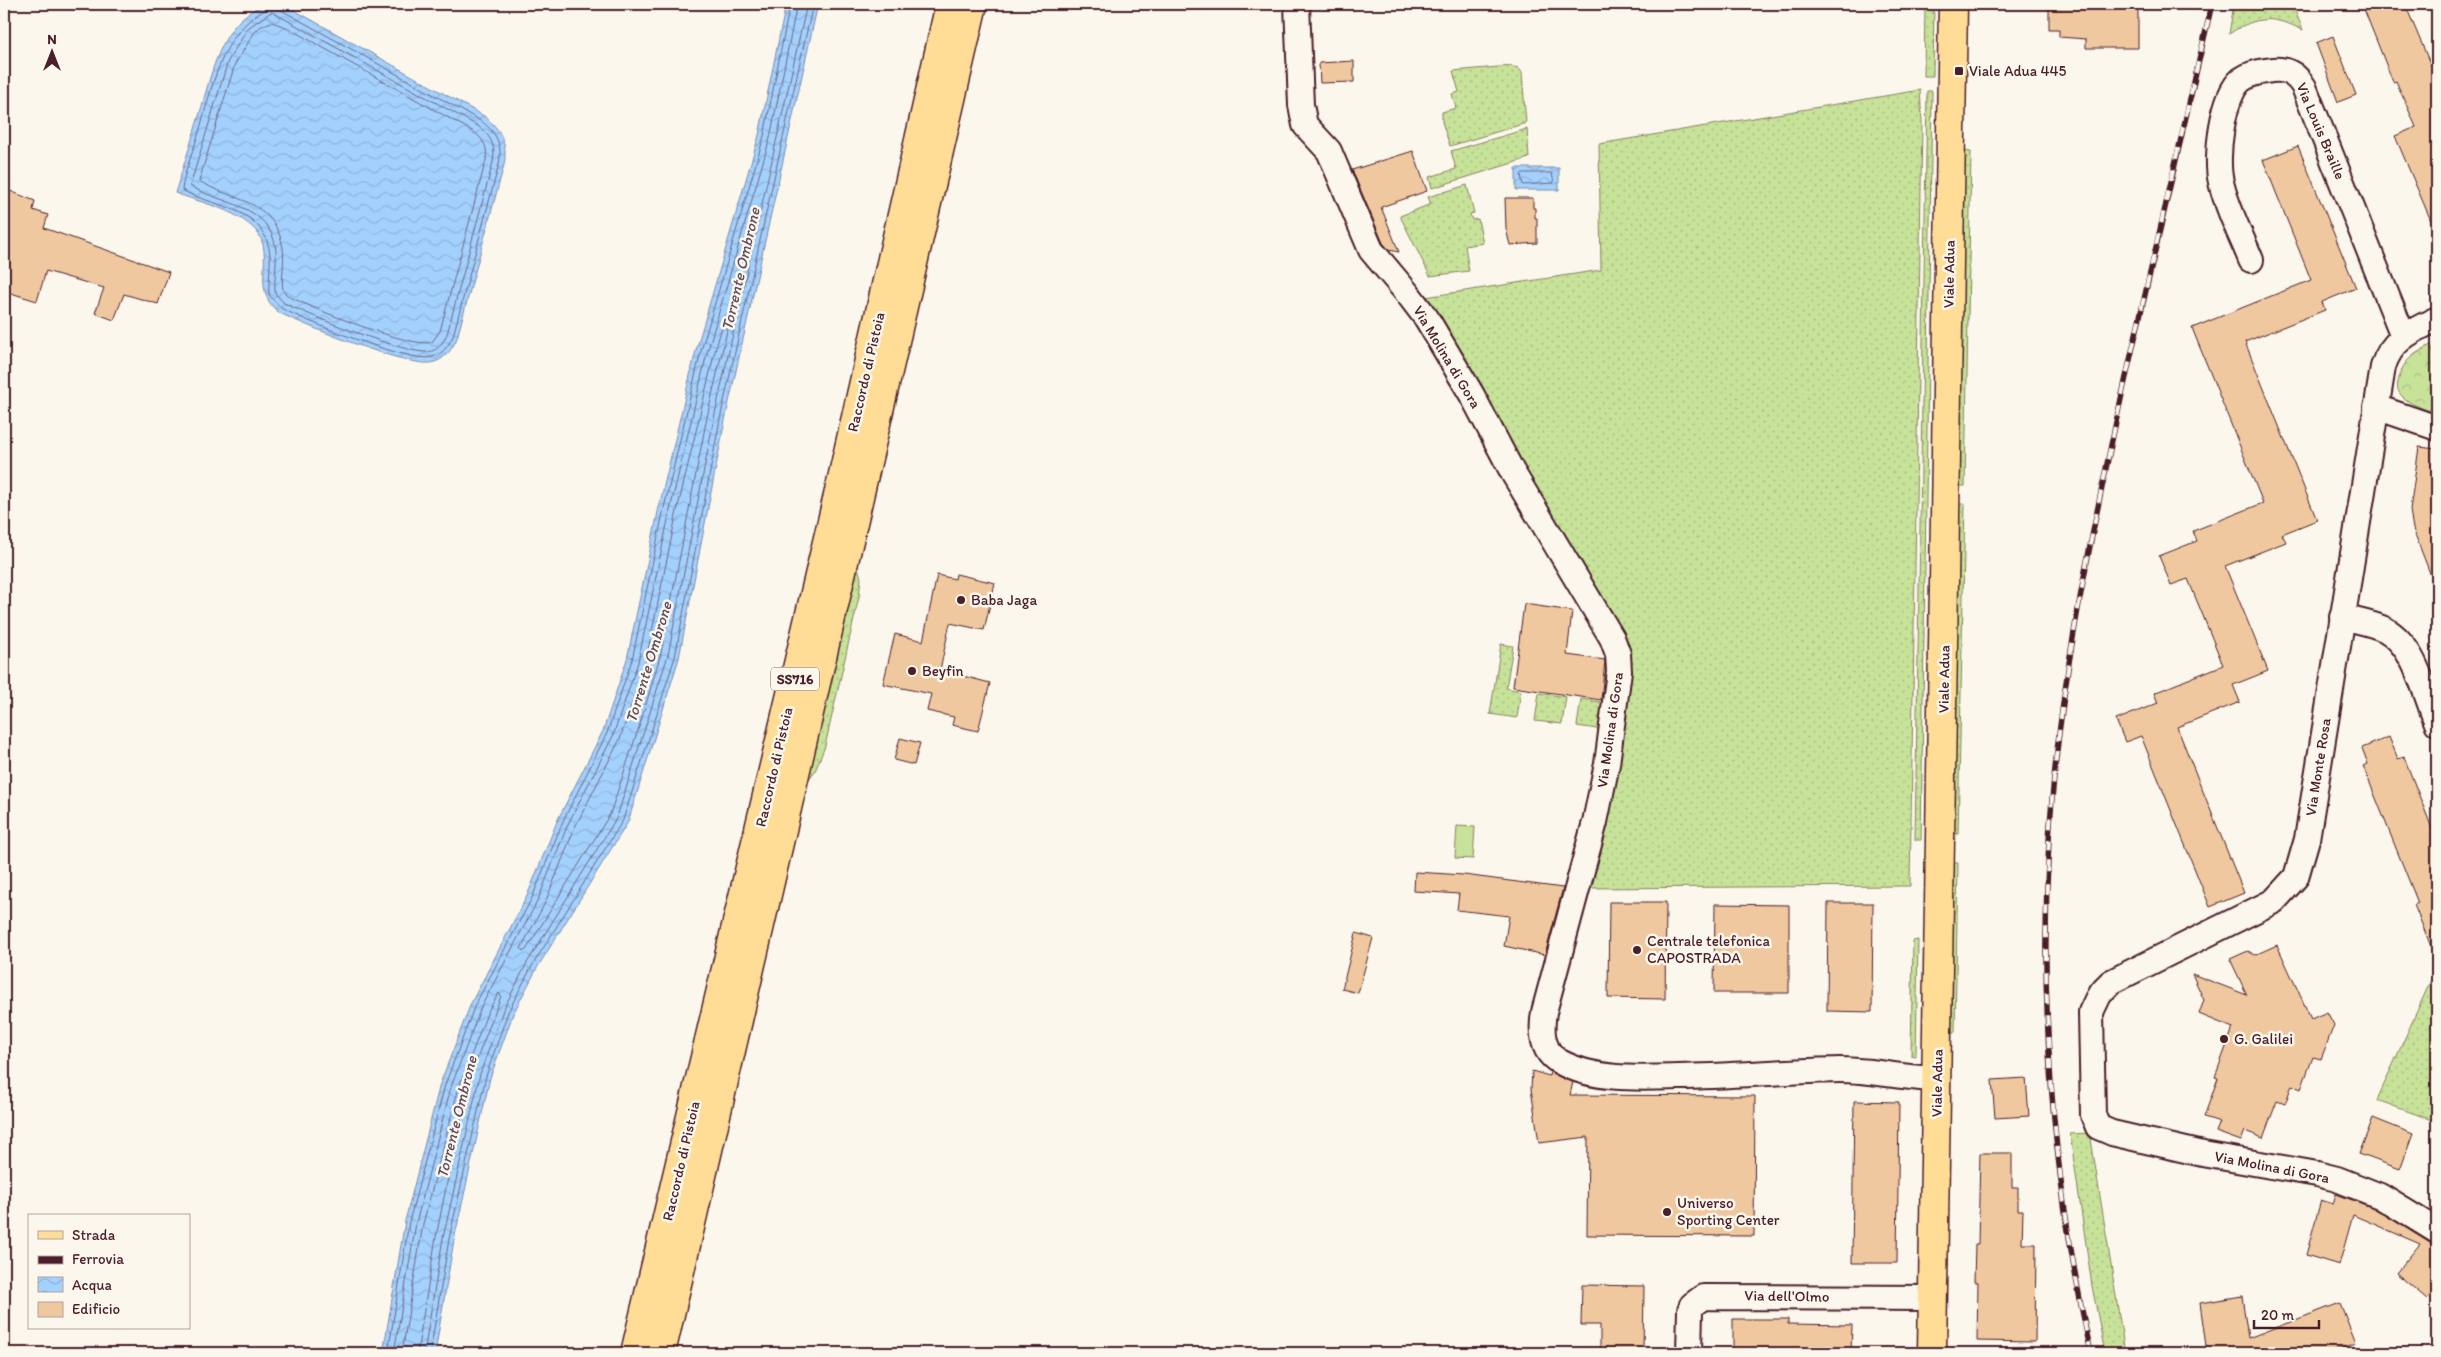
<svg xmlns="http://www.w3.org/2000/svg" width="2441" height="1357" font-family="Itim,sans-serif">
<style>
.grass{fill:url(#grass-dots);stroke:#888062}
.park{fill:url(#park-crowns);stroke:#888062}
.pitch{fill:#c7e299;stroke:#888062}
.water{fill:url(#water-waves);stroke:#7f8aaa}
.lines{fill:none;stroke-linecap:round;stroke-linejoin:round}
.shore{stroke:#6e667f;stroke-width:1}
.building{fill:#efc89f;stroke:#4a1f2b}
.minor-casing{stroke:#4a1f2b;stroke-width:28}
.major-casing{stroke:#4a1f2b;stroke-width:31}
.highway-casing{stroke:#4a1f2b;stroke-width:31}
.minor{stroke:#fbf7ec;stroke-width:24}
.major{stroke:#ffdd96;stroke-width:28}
.highway{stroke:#ffdd96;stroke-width:28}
.rail-casing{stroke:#4a1f2b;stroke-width:5.5}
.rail{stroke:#fbf7ec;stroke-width:4;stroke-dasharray:11;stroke-linecap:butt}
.poi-dot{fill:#4a1f2b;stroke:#fbf7ec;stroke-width:2}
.labels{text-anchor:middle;stroke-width:5;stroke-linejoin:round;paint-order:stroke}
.shield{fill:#fbf7ec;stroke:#7f6065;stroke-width:1}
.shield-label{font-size:14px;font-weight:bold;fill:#4a1f2b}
.poi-label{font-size:15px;fill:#4a1f2b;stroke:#fbf7ec;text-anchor:start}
.street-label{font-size:15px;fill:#4a1f2b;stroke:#fbf7ec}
.water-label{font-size:16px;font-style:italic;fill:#604c60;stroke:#fbf7ec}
</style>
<defs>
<pattern id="grass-dots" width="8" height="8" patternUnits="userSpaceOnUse" patternTransform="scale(1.25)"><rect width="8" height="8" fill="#c7e299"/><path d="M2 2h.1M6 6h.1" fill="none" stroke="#acc184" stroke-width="1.8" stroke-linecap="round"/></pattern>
<pattern id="park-crowns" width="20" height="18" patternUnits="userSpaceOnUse" patternTransform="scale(1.25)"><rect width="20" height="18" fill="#c7e299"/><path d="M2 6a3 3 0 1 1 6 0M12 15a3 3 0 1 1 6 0" fill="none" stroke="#acc184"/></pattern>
<pattern id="water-waves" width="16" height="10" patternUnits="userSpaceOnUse" patternTransform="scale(1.25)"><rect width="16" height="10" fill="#a3d1fe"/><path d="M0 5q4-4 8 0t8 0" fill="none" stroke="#8eb3da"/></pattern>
</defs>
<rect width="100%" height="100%" fill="#fbf7ec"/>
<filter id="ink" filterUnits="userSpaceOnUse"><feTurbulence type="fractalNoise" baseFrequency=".02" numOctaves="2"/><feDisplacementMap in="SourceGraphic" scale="10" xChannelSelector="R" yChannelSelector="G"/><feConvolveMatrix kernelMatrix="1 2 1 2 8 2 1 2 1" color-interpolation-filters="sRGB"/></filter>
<g filter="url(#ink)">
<!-- grass -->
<path class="grass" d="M1925,4h9l-1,72h-9z
M2234,4h58l11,26c-30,-14 -45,-15 -74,4z
M1510,66l8,2 4,4 4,51 -76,23 -8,-24v-10l14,-4 -4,-14 7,-2 -6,-21z
M1920,90l2,32 -12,764 -326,2 32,-123 15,-103 -44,-88 -96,-161 -72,-115 182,-28 -2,-126z
M1927,91h5l-11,749h-6z
M1527,129l2,29 -97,30 -3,-11 27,-8 -5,-18z
M1964,151l7,1 -6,334h-7z
M1467,185l7,28 -4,1 2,6 6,-1 5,24 -18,3 4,25 -39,5 -30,-60 31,-12 -3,-7z
M1958,504h7l-7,330h-6z
M858,567l3,11 -2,19 -34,149 -10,25 -7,9z
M1501,644l12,2 -7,42 15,3 -4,27 -27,-4z
M1539,693l27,4 -4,27 -27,-3z
M1581,699l26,4 -3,27 -27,-4z
M1951,863h7l-3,169h-7z
M1918,940v1l-2,115 -5,-1 2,-114z
M2436,969h1v153l-60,-22z
M2090,1133l35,220h-20l-13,-67 -22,-152z"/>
<!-- park -->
<path class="park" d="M2431,345l6,16v53c-11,-5 -27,-9 -35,-18 -6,-6 -5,-11 -3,-18 4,-18 16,-25 32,-33z"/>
<!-- pitch -->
<path class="pitch" d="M1457,826l18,1 -2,32 -18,-1z"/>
<!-- water -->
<path class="water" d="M786,4h32l-93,416 -46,238 -51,164 -91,146 -24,46 -23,64 -36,162 -19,113h-52l22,-132 35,-137 31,-81 56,-107 31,-77 45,-88 24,-72 32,-152 37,-157 63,-215z
M264,5h12l18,5 190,106c17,13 24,28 20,49l-47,173c-5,12 -13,23 -27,25 -25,3 -127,-38 -152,-51 -31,-26 3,-63 -28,-87 -20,-17 -51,-23 -75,-32 8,-25 16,-51 24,-77 12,-39 21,-96 65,-111z
M1516,168h43v22h-43z"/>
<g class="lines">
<!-- shore -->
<path class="shore" d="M267,4l-2,6c-45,23 -53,80 -67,125 -5,17 -14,37 -16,55 30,17 78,16 87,58 3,14 -1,31 0,47l12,13c22,12 130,56 151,49 11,-3 16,-11 21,-21l46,-172c4,-19 -3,-32 -18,-43l-200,-111 -3,-6
M272,12l206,114c13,10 18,20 15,36l-46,172c-4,8 -8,16 -18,18 -21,3 -123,-38 -145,-49l-9,-10c-1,-15 2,-29 1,-43 -5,-46 -56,-46 -86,-64l38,-125 20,-33z
M272,22l14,5 188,105c10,8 14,15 12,28l-46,171 -8,11c-17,8 -123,-35 -144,-46l-5,-5c-2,-15 2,-29 0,-43 -8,-49 -51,-47 -84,-67l36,-117 19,-31 6,-6z
M1523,173h29l2,10 -31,2 -2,-10z
M728,315l2,3 -23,99 -46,236 -20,68 -31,93 -84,136 -3,1 -2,-3 24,-45 30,-76 45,-88 25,-74 32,-154 37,-156 11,-39z
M388,1353l21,-131 36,-137 30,-80 57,-107 31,-77 44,-88 25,-73 32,-152 37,-157 63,-215 26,-132
M394,1353l22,-130 35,-136 30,-80 57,-107 30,-76 45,-88 25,-74 32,-152 37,-157 63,-215 27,-134
M402,1353l21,-129 35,-134 30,-79 11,-18 2,3 -29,76 -18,76 -18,89 -19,116
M424,1353l19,-115 37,-164 23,-64 24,-47 90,-146 51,-162 46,-237 93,-414
M430,1353l19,-114 37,-163 22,-64 24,-46 91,-146 52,-163 45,-238 93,-415"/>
</g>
<!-- building -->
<path class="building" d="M2049,4h89v44h-52v-9l-27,-2v-8h-10z
M2362,4h43l32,76v155l-42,-99 21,-9 -20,-46 -3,1z
M2333,36l23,59 -18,7 -22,-59z
M1354,61v21l-34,1 -1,-20z
M2298,146l58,142 -34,14 3,8 -80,32 72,178 -35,14 4,8 -61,24 43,105 -35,14 7,17 -63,25 67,166 -34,14 -69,-171 -16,6 -9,-22 42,-17 -4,-10 69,-28 -35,-86 -17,6 -12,-29 38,-15 -4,-10 70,-28 -71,-175 119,-48 -48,-120z
M1413,151l14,40 -46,16 18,45 -10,-2 -6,-7 -31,-73z
M10,191l25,10 -2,9 15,5 -4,13 125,44 -11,32 -34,-10 -10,26 -19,-7 9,-25 -58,-17 -9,30 -33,-10v-16l4,-15 -4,-1v-48z
M1505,198h28v10h2v10h2v25l-27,2 -4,-16z
M2419,447l18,2 -1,140 -23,-60 -3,-19z
M956,574l39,9 -11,47 -34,-7 -10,47 50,13 -12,48 -26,-6 2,-8 -27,-6 4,-17 -48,-10 12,-50 28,7 14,-66 18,4z
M1524,604l48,7 -5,44 38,5 -4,40 -88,-13z
M2389,737l9,22 6,-2 33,84v120l-23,-56 4,-2 -55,-137 5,-2 -6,-16z
M900,738l20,5 -6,22 -20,-5z
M1415,872l49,3 99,13 -18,67 -41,-9 5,-30 -52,-6 2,-16 -45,-3z
M1609,902h57l-1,97 -57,-1z
M1828,903h45l-1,109 -45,-1z
M1715,904l74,1v88h-75z
M1356,933l17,5 -15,55 -16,-4z
M2277,945l34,74 16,-7 7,13 -13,34 -8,-2 -12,32 -9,-4 -7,19 -8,-3 -14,37 -18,-7 -4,10 -25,-9 4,-10 -16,-5 14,-39 -3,-1 18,-49 -34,-14 5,-14 -12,-26 55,21 -17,-36 18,-8 7,4z
M1532,1071l17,5 1,-4 23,10 -3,13 185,1 -1,140 -167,-1 1,-98 -49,6 -8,-54z
M2026,1078l3,38 -34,2 -3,-38z
M1854,1101l45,1 -2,161h-45z
M2373,1118l40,16 -13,35 -41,-15z
M1980,1153h32v35h6v22h5l-1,34h14l-1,98 -58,-1 1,-59h-4l1,-38h3z
M2336,1194l38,14 56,35 7,2v42l-10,12 -31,-26 24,-29 -67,-29 -14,50 -33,-10 15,-55 12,4z
M1582,1285l62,1 -1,67h-43v-28h-19z
M2242,1296l6,42 92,-35 16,40 -28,10h-121l-7,-50z
M1733,1319h55v5l64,1 -1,28h-118z"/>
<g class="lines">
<!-- minor casing -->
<g class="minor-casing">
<path id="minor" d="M1297,4l4,101 4,20 24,26 42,99 37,44 19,25 45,76 41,78 99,165 6,16 1,17 -12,93 -12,58 -51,190c-3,18 -3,40 16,50 35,19 81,16 119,15 54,-1 107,-6 160,-7 33,0 65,8 98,9
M2251,260c-10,-25 -24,-51 -30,-78 -6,-23 1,-86 20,-102 7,-5 16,-8 25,-9 17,-4 29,1 38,16l99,249
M2437,319c-25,12 -46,20 -54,48l-76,472 -11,38 -22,24 -163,81 -11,11 -9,19 2,103 5,12 14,6 91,21 114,20 20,5 43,17 57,35
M2376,407l61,21
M2342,617c14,4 31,6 44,13 29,16 39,64 51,93
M1689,1353l1,-43 2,-5 11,-8 230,1"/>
</g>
<!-- major casing -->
<g class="major-casing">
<path id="major" d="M1932,1353l21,-1349"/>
</g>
<!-- highway casing -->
<g class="highway-casing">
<path id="highway" d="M635,1353l206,-870 109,-479
M661,1353l312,-1349"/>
</g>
<!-- minor -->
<use href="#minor" class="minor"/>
<!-- major -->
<use href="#major" class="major"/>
<!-- highway -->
<use href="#highway" class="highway"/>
<!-- rail casing -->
<g class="rail-casing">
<path id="rail" d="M2091,1353c-37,-167 -52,-342 -42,-513 9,-149 40,-295 72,-441 30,-132 60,-264 91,-395"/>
</g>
<!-- rail -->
<use href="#rail" class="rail"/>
</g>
</g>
<!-- markers -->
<g class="poi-dot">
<rect x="1954" y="66" width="10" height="10" rx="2.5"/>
<circle cx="961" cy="600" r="5"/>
<circle cx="912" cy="671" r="5"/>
<circle cx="1637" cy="950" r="5"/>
<circle cx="2224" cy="1039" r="5"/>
<circle cx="1667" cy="1212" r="5"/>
</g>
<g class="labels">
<!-- shield labels -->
<rect class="shield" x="771" y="667.5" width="48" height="23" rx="4"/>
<g class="shield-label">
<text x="795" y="684">SS716</text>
</g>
<!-- poi labels -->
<g class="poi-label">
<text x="1969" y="76">Viale Adua 445</text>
<text x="971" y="605">Baba Jaga</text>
<text x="922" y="676">Beyfin</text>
<text x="1647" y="946">Centrale telefonica<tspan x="1647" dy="17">CAPOSTRADA</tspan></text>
<text x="2234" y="1044">G. Galilei</text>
<text x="1677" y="1208">Universo<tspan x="1677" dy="17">Sporting Center</tspan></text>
</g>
<!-- street labels -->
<g class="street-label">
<text transform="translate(2321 131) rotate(67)" y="5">Via Louis Braille</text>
<text transform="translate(1949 274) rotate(-89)" y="5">Viale Adua</text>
<text transform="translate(1447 357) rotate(59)" y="5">Via Molina di Gora</text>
<text transform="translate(866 372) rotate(-77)" y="5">Raccordo di Pistoia</text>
<text transform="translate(1944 679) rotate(-89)" y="5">Viale Adua</text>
<text transform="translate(1610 730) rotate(-82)" y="5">Via Molina di Gora</text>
<text transform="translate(774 767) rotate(-77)" y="5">Raccordo di Pistoia</text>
<text transform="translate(2318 767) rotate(-81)" y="5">Via Monte Rosa</text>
<text transform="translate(1937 1083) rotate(-89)" y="5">Viale Adua</text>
<text transform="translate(681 1161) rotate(-77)" y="5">Raccordo di Pistoia</text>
<text transform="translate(2272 1167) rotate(11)" y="5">Via Molina di Gora</text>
<text transform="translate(1787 1296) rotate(1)" y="5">Via dell'Olmo</text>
</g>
<!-- water labels -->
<g class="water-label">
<text transform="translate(740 269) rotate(-77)" y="6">Torrente Ombrone</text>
<text transform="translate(648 662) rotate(-73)" y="6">Torrente Ombrone</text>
<text transform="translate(456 1117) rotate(-76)" y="6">Torrente Ombrone</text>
</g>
</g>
<!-- margin -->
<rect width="2441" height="1357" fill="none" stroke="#fbf7ec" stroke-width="20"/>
<rect x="10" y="10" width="2421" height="1337" fill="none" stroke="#4a1f2b" stroke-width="2" filter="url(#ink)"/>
<!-- legend -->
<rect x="28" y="1214" width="162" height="115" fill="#fbf7ec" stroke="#b4a19f"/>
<rect x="38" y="1231" width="25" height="8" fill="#ffdd96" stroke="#b4a19f"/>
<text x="72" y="1240" font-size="15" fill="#4a1f2b">Strada</text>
<rect x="38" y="1256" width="25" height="8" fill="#4a1f2b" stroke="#b4a19f"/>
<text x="72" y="1264" font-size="15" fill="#4a1f2b">Ferrovia</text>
<rect x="38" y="1277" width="25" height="15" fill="url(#water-waves)" stroke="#b4a19f"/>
<text x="72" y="1290" font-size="15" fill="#4a1f2b">Acqua</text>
<rect x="38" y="1302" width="25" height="15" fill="#efc89f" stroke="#b4a19f"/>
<text x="72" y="1314" font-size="15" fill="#4a1f2b">Edificio</text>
<!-- north arrow -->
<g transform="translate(52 52)" stroke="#fbf7ec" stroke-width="4" paint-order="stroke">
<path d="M0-4L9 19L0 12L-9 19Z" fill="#4a1f2b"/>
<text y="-8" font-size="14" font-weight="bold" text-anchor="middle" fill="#4a1f2b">N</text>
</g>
<!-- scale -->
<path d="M2254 1320v8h65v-8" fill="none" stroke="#4a1f2b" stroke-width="2.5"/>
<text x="2261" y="1320" font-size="15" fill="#4a1f2b" stroke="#fbf7ec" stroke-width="4" paint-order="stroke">20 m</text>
</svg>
